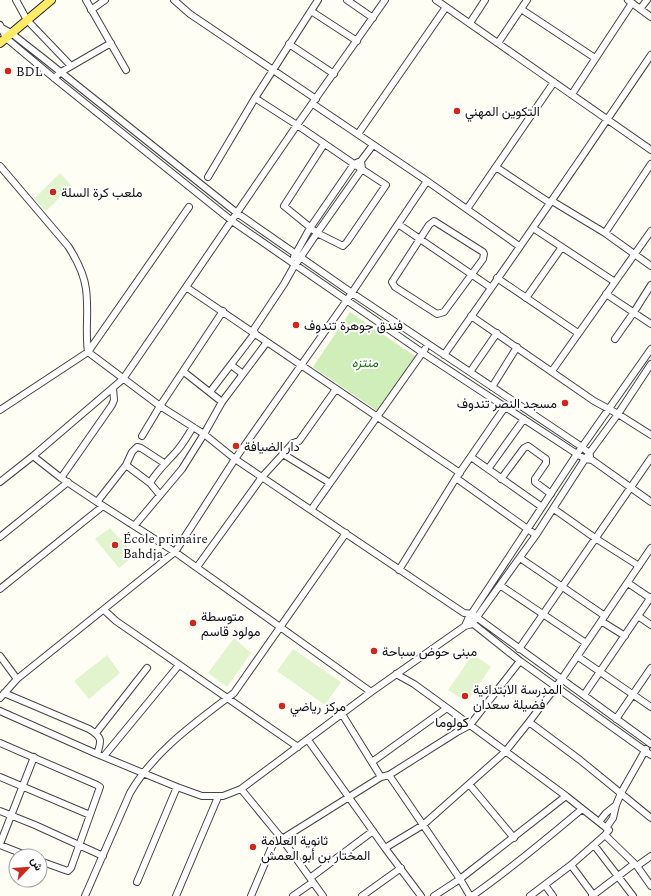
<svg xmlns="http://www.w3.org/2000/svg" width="651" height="896" font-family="Spectral,Vazirmatn,serif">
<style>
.green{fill:#cfeeba}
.pitch{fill:#e2f4cd}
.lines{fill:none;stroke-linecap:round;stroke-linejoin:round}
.minor-casing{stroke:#444;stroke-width:8}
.major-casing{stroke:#222;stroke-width:10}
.minor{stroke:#fff;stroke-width:6}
.major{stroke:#ffeb65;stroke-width:8}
.poi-dot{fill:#ce271c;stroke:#fff;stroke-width:1.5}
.labels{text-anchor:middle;stroke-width:4;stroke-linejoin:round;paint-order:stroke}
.poi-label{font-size:13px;fill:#111;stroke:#fff;text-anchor:start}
.park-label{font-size:13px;font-style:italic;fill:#22701a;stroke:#fff}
.neighbourhood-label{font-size:14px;fill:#111;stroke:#fff}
</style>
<rect width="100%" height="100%" fill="#fffef5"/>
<!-- green -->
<path class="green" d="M350,312l66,45 -37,55 -66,-45z"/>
<!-- pitch -->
<path class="pitch" d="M60,173l12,13 -26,25 -12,-12z
M110,528l25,27 -16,13 -24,-29z
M234,638l17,15 -24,34 -19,-14z
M293,649l48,33 -16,23 -48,-34z
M473,654l18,13 -24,35 -19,-12z
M107,655l13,18 -31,26 -15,-18z"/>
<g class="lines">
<!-- minor casing -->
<g class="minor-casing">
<path id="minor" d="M16,0l11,20 44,46
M86,0l40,70
M174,0l16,14 126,85
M347,0l26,18
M436,0l215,150
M628,0l23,17
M521,9l74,49
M640,9l7,-9
M91,10l14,-10
M311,11l46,30
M470,23l15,-23
M0,25l6,13 48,40 46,37 132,106 191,132 154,101 8,5 7,1 59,42
M2,28l9,5 32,25 194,155 115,80 230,154 7,6 1,3
M498,43l29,-43
M289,44l45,30
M54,78l7,-6 50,-29
M572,94l60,-91
M255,98l42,27 57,39 32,21 -39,57 -4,4 -26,-13 -33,-27 40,-62
M313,104l114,77 92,65
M358,134l88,-127
M0,166l68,80c9,14 16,27 18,43 3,21 -1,43 2,63l-88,58
M496,167l54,36
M208,177l47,-79 63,-98
M552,201l53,32 46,33
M189,207l-101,145 72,54 44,28 31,25 229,154 8,1 179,130
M467,209l87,-127
M434,221l49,31 1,2 -1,5 -39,53 -7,2 -42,-27 -3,-5 37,-57z
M398,224l92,63
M533,228l82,54
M605,233l46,-69
M294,257l16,-29 44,-64 7,-3 12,-16
M497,278l81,55
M186,287l274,186
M606,294l45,30
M526,298l36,-51
M471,316l123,85 24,13 33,21
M252,332l32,-48 9,-16 3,-4 21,-31 45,-64 -1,-8
M615,339l19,-27 17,-27
M444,355c70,-99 139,-199 207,-300
M231,365l12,9
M552,371l99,-140
M184,372l38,30
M470,372l27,-39
M492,387l25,-40
M210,392l45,-59
M142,436l18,-30 63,-95
M283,454l47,29
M33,456l28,22 36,24 78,50 196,140
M471,457l71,50
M126,465l24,18 10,12
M488,469l36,-50
M61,478l51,-73 2,-5 -1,-12
M456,478l80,57
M501,479l23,-31 4,-2 18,13v4l-11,16v3l16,12
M0,482l33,-26 90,-77 174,-254 88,-125
M150,483c7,-12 16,-20 25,-30 7,-7 13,-18 18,-26
M97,502l29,-37 6,-13 5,-5 4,1 23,15
M554,509l41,29 44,28
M311,510l114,-161
M135,525l47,-56 22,-35 18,-32 45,-60
M0,537l68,-55
M520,558l85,58
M197,567l65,-90 31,-34 6,-2 37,-52
M399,570l57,-92 49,-71
M628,583l22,15
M501,586l85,57
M0,589l103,-83
M104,610l12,11 182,126
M638,616l13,9
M601,621l24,15
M471,622l49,39 131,94
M465,626l3,-7 109,-165 74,-105
M519,649l132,-191
M0,656l17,23
M577,656l74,51
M396,674l18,10 33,24 119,88 43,34 -4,5 -34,30 -41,31
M4,693l85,36c13,8 13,11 8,25
M584,695l67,-98
M0,698l17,-19 158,-127 60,-93 112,-159 80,-119
M0,711l97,43 80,33 25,9h21l18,-7 130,-97 94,-66 7,-2 64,-89 49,-76 33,-45 33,-50
M342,714l39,63 8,-2 68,-43 13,-7 50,-64
M616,719l35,-51
M529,722l51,38 71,58
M96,733l51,-65
M308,740l77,108
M0,743l97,42 3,2 -29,81 -3,3 -3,-1 -25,-9
M104,756l75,-91
M372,762l75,-54
M389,775l71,104 10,17
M0,777l90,38
M469,784l45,54
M241,789l41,50 41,57
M0,811l35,14 68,31
M599,822l7,-9 10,-8
M606,828l7,-10 3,-13 5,-12 25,-44
M605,835l32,31 14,20
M282,839l99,-62
M0,844l34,-87
M0,845l28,11
M594,845l39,51
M571,865l23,31
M637,866l14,-10
M310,878l63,-47
M137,882l40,-95
M545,885l8,11
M85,896l45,-103c24,-42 66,-71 104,-100l112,-160
M176,896l42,-99
M251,896l22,-52 7,-8
M293,896l20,-14
M362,896l39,-28
M421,896l-36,-48 38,-23 82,-73 24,-30 32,-42 90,-132
M434,896l26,-17 106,-83
M472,896c39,-27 74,-57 110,-87
M592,896l42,-32"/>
</g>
<!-- major casing -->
<g class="major-casing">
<path id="major" d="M0,43l51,-43"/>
</g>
<!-- minor -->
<use href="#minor" class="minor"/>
<!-- major -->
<use href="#major" class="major"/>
</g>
<!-- markers -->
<g class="poi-dot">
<circle cx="8" cy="71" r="4"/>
<circle cx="457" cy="111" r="4"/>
<circle cx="53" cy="192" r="4"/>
<circle cx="296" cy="325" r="4"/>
<circle cx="565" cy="403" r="4"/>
<circle cx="236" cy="446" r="4"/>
<circle cx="115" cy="545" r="4"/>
<circle cx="193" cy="623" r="4"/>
<circle cx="374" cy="651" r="4"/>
<circle cx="465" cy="696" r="4"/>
<circle cx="282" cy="706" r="4"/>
<circle cx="253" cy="847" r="4"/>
</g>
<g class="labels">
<!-- poi labels -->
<g class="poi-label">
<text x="16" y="76">BDL</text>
<text x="465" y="116">التكوين المهني</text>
<text x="61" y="197">ملعب كرة السلة</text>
<text x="304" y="330">فندق جوهرة تندوف</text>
<text x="557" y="408" text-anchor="end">مسجد النصر تندوف</text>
<text x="244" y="451">دار الضيافة</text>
<text x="123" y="543">École primaire<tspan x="123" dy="15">Bahdja</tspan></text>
<text x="201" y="621">متوسطة<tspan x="201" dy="15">مولود قاسم</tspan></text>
<text x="382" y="656">مبنى حوض سباحة</text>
<text x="473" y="694">المدرسة الابتدائية<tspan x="473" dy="15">فضيلة سعدان</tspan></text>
<text x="290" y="711">مركز رياضي</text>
<text x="261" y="845">ثانوية العلامة<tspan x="261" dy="15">المختار بن أبو العمش</tspan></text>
</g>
<!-- park labels -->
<g class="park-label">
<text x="365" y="367">منتزه</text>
</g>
<!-- neighbourhood labels -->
<g class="neighbourhood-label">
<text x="452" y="727">كولوما</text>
</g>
</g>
<!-- north arrow -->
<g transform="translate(28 868) rotate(65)"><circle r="19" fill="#ffffff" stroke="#a0a0a0"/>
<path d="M0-3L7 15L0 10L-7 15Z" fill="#ce271c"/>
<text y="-6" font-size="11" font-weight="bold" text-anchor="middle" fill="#111111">ش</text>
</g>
</svg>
